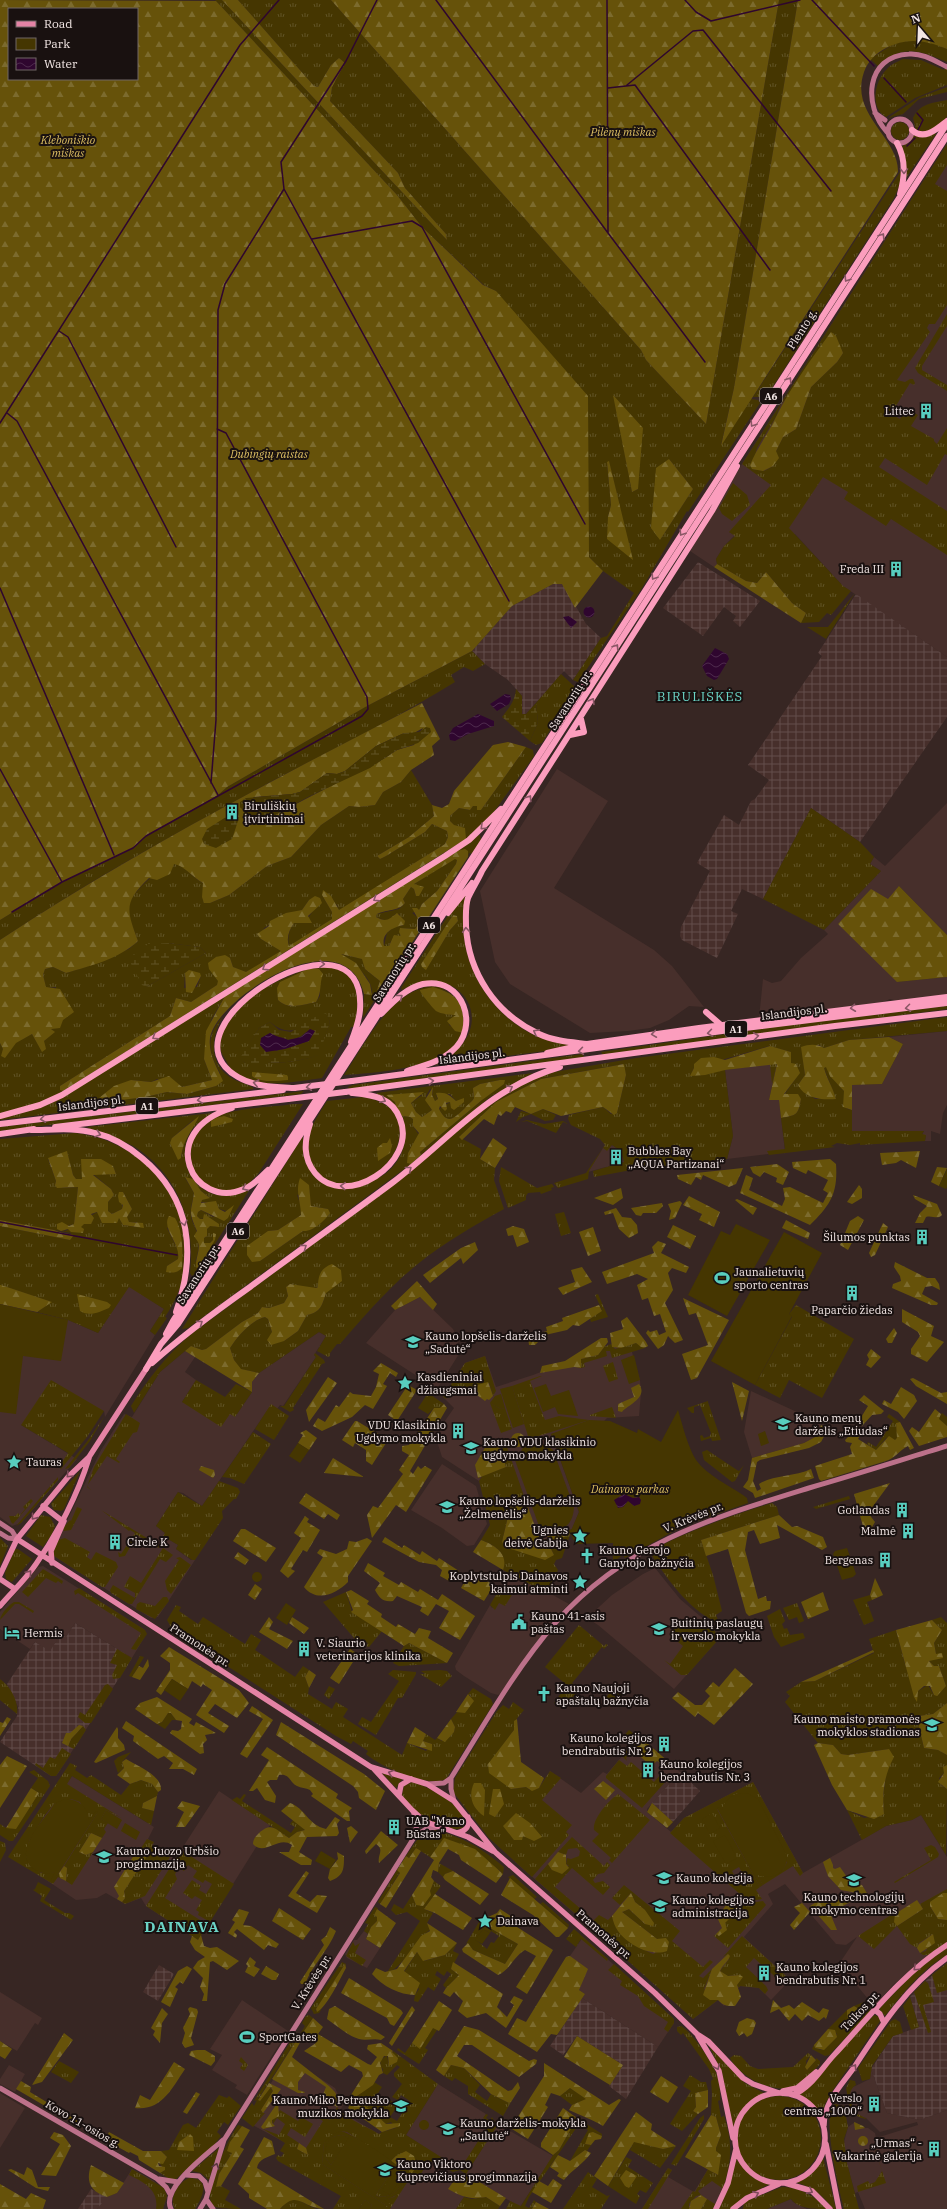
<svg xmlns="http://www.w3.org/2000/svg" width="947" height="2209" font-family="'IBM Plex Serif',serif">
<style>
.built{fill:#472f2b}
.industrial{fill:url(#industrial-grid)}
.grass{fill:url(#grass-tufts);fill-rule:evenodd}
.forest{fill:url(#forest-firs);fill-rule:evenodd}
.wetland{fill:url(#wetland-marsh);fill-rule:evenodd}
.green{fill:#453601;fill-rule:evenodd}
.water{fill:url(#water-waves)}
.lines{fill:none;stroke-linecap:round;stroke-linejoin:round}
.stream{stroke:#2f062f;stroke-width:1.5}
.secondary{stroke:#bc718a;stroke-width:5}
.primary{stroke:#e483a5;stroke-width:5.5}
.highway{stroke:#fb9dbd;stroke-width:6}
.highway-bridge{stroke:#fb9dbd;stroke-width:6}
.oneway{stroke:#8a5766}
.oneway2{stroke:#7e4a5a}
.oneway3{stroke:#5a3741}
.labels{text-anchor:middle;stroke-width:4;stroke-linejoin:round;paint-order:stroke}
.shield{fill:#191110;stroke:#b2a7a5;stroke-width:1}
.shield-label{font-size:10px;font-weight:bold;fill:#f3e7e5}
.park-label{font-size:11px;font-style:italic;fill:#dcbe62;stroke:#191110}
.street-label{font-size:11px;fill:#f3e7e5;stroke:#191110}
.poi-label{font-size:11px;fill:#f3e7e5;stroke:#191110;text-anchor:start}
.quarter-label{font-size:13px;letter-spacing:1px;fill:#6bd4c6;stroke:#191110}
.district-label{font-size:15px;font-weight:bold;letter-spacing:1px;fill:#6bd4c6;stroke:#191110}
</style>
<defs>
<pattern id="industrial-grid" width="8" height="8" patternUnits="userSpaceOnUse"><rect width="8" height="8" fill="#472f2b"/><path d="M0 4h8M4 0v8" fill="none" stroke="#624d4a"/></pattern>
<pattern id="grass-tufts" width="24" height="20" patternUnits="userSpaceOnUse"><rect width="24" height="20" fill="#453601"/><path d="M3 7l-1-3M5 7V3M7 7l1-3M15 17l-1-3M17 17v-4M19 17l1-3" fill="none" stroke="#605326"/></pattern>
<pattern id="forest-firs" width="22" height="20" patternUnits="userSpaceOnUse"><rect width="22" height="20" fill="#66520a"/><path d="M5 1l3.5 6h-7zM16 11l3.5 6h-7z" fill="#7c6b2e"/></pattern>
<pattern id="wetland-marsh" width="20" height="14" patternUnits="userSpaceOnUse"><rect width="20" height="14" fill="#453601"/><path d="M1 5h8M5 5V1M11 12h8M15 12V8" fill="none" stroke="#605326"/></pattern>
<pattern id="water-waves" width="16" height="10" patternUnits="userSpaceOnUse"><rect width="16" height="10" fill="#2f062f"/><path d="M0 5q4-4 8 0t8 0" fill="none" stroke="#4e2a4d"/></pattern>
</defs>
<rect width="100%" height="100%" fill="#372623"/>
<!-- built -->
<path class="built" d="M947,144v513l-104,-71 -48,-52 -66,-2 6,3 -11,11 -8,13 1,5 -3,3 -24,-16 1,-4 51,-83z
M557,769l51,32 -54,87 100,62 18,16 32,41 -15,-1 -20,14 -19,8 -22,3 -38,2 -80,-49 -15,-22 -15,-71z
M947,803v132l-48,-49 -2,96 50,-5v21l-49,3 -8,-2 -7,3 -124,16 4,-39 9,4 9,-2 20,-23 27,-24 -4,-4 57,-59 -11,-7 4,-7 11,9z
M947,1031v74l-4,8 -3,21 -9,-3v10h-6l1,-6h-4l2,-4h-72v-46l30,-1 21,-40 -14,-7z
M777,1063l-8,37 10,-1 6,53 -58,7 6,-23 -8,-66z
M612,1145l9,6 3,11 -36,10 15,-24z
M129,1286l35,23 -14,22 5,4 -50,82 -1,-6 -83,14 56,34 -56,64 -9,3 -12,-9v-213l68,16 30,13z
M420,1297l33,32 5,11 1,14 -22,35 -71,-46 29,-33z
M319,1332l7,4 -12,19 2,2 -33,49 -3,-1 -3,4 -6,-4 -69,101 -19,-13 -5,-1 -22,34 9,7 -2,3 15,9 -2,4 15,11h4l-37,57 -7,1 -3,-2 -94,-60 9,-27 38,-79 23,-36 8,3 28,-45 25,-21 10,6 -10,15 11,8 -14,22 48,11 5,4 17,-25v-10l7,-9z
M628,1338l12,42 1,13 -2,23 -32,2 -3,3 -53,13 28,78 -7,17 -32,12 -34,-94 -7,2 -20,32 -37,-24 -7,-22 19,-27 -11,-11 22,-34 20,-7 11,31 37,-12z
M751,1391l70,32 -4,13 -13,7 -52,15 -8,-26z
M442,1464l34,22 11,38 -13,21 -7,1 -25,-18 -31,-18z
M43,1566l102,64v6l-13,22 -57,-35 -9,14 -5,-3 -11,18 -15,-10 -5,7 -30,-20v-17l38,-45z
M655,1568l25,31 33,28 5,9v4l-44,49 -76,-64 -11,-7 25,-23 31,-21z
M509,1574l8,5 5,-1 47,26 -17,17 -51,72 -3,2 -7,-2 -27,-17 -8,-6 -1,-4 35,-61 2,3 7,-6 12,-14 -5,-2 -6,2z
M639,1736l41,36 -33,37v3l24,20 13,-14 69,-36 50,91 83,-47 26,-6 9,-5 26,42v85l-53,42 -20,22 -35,-42 18,-27 -11,8 -10,-1 -51,-60 -17,10 5,10 -29,33 46,43 -19,20 -12,-12 -19,-2 -16,20 -6,-6 -25,19 -47,-44 -131,-113 24,-74 11,-17 31,22 22,-21 4,2z
M72,1776l82,51 -6,12 6,3 -1,3 14,9 14,-4 38,-59 51,34 -72,115 -52,-34 -5,-8 -16,6 -19,-11 -9,5 -21,2 -61,-41z
M364,1931l4,3 -2,5 14,9 -13,20 -20,-10 -2,-4 9,-14h3z
M583,1937l91,82v4l-16,24 -76,-49 3,-4 -6,-4 -9,-34z
M0,1992l42,26 -4,7 -3,-2 -18,28 -17,-10z
M242,2000l46,31 -41,64 -12,-7 2,-3 -25,-15 10,-15 -12,-6z
M287,2057l48,31 8,17 -3,6 130,77 -14,21h-85l-63,-54 -61,-33z
M9,2065l16,9 -10,18 -15,-8v-5z
M871,2069l16,44 33,7 27,-10v99h-82l-7,-17 -3,1 -8,-29 -3,-22 4,-15 7,-5 10,6h3l7,5 1,5 42,-13 -1,-3 -37,10 -14,-14 -7,-1 -5,-5 -5,-20 2,-4 19,-9z
M438,2084l48,30 -2,4 7,4 -31,48 -54,-35z
M0,2093l25,15 -25,40z
M498,2124l55,32 -33,51 -54,-33z
M668,2168l4,2 -4,7 26,15 14,-23 18,12 -13,28h-71z
M132,2169l22,12 13,15 -4,13h-66l7,-11 13,-5z
M791,2199l2,3 14,7h-40z"/>
<!-- industrial -->
<path class="industrial" d="M698,562l62,39 -20,26 -7,-6 3,-5 -12,-9 -21,29 -40,-28z
M553,584h10l23,40 15,14 -28,42 -9,-9 -38,43h-4v-18l-14,-16 -23,-16 -13,-13 40,-45z
M856,594l91,63v60l-87,125 -49,-34 -48,91 -21,-10 -11,22 7,3 -21,44 -35,-18 -2,-4 1,-9 29,-56 -13,-8 27,-48 15,10 12,-24 4,-2 14,-19 -21,-15 74,-109 -4,-3z
M75,1623l57,35 -76,118h-5l-51,-34 17,-26 1,-9 -11,-23 28,-42 15,9 11,-17 5,3z
M680,1772l20,19 -27,31 -21,-19z
M947,1963v147l-27,10 -33,-7 -16,-44 22,-33 26,-9 -9,-30 12,-13z
M159,1965l15,9 -16,27 -15,-9z
M582,1998l76,49 -32,52 -17,-13 14,-21 -46,-29 -14,19 -13,-9z
M91,2189l16,8 -10,12h-19z"/>
<!-- grass -->
<path class="grass" d="M215,0h7l225,240 -1,-6 -41,-46 -7,-15 -68,-72 2,-14 13,-24 -6,-5 -8,7 -13,22 -4,-1 -76,-86h93l310,350 5,10 60,64 73,-424h19l-64,388 -13,57 30,-46 7,1 2,3 -72,109 -1,-1 -45,77 -64,94 -5,-2 28,-42 6,-2 27,-43 -31,-22 -14,-14 -1,-14 -92,-252 -12,-6 -62,-58 -25,-32zM614,395l24,94 -6,3zM669,459l24,30 -33,51zM607,462h2l23,97 -24,-42 3,-12z
M914,40l18,2 15,7v13c-28,-12 -45,-18 -69,4l-8,-7 25,-16z
M903,59l18,1 23,10 3,-5v20l-32,13 -29,19c-17,-10 -11,-37 1,-48 4,-5 10,-7 16,-10z
M947,87v5l-28,7 -16,15 -15,4 32,-21z
M947,100c0,5 0,12 0,16 -4,12 -21,18 -31,14l-3,-12c7,-15 20,-15 34,-18z
M891 131a9 9 0 1 1 18 0a9 9 0 1 1-18 0Z
M935,133l1,1 -30,44v-14l-4,-18 7,-3 5,-8 9,2z
M947,144v21l-12,19 12,7v114l-12,19h-6l-2,4 3,4 -33,48 8,2 5,-3h3l2,4 -1,2 -4,-2 -19,31 9,5 7,-10 11,6 -7,11 23,13v2l3,3 10,-16v27l-2,-1 -18,31 -42,-27 -6,9 68,44v44l-56,-36 -5,7 -42,-27 4,-7 -25,-15 -34,51 54,58 8,5 -20,24 -4,-2 -8,9 -18,1 5,-10 -14,-10 -26,-31 -9,11 -11,-2 -29,-17 -1,-5 8,-13 11,-10 -6,-4 42,-47 -29,-21zM839,345l4,8 -6,9 -26,25 -15,42 -13,8 -7,14 -3,15 -9,5 -12,-2 5,-21 19,-31 5,-13z
M902,169l-2,15 -6,14 -124,193 -7,6h-10z
M947,314v12l-25,40v4l25,15v6l-29,-18 -3,-5z
M733,483l14,12 3,10 -18,16 -10,-7 -3,-6z
M855,593l-29,46 -19,-12h21z
M472,651l13,13 -12,7 -9,-4 -13,8 4,7c-58,36 -120,66 -181,98 -93,50 -186,101 -274,160v-20l62,-38 71,-34 13,-12 72,-41 9,-8 140,-81z
M561,674l13,12v5l-32,52 -6,2 -6,-4 8,-19 -2,-19z
M526,747l7,3 1,6 -43,60 -25,23 -16,-18v-5l9,-8 11,2 3,-4h5l3,4z
M411,770l21,35 2,11 -25,21 -32,19 3,3 6,-3 39,-24 7,-8 15,7 1,6 -3,7 -106,67 -2,-6 -15,-10 10,17v7l-43,28c-2,-9 0,-17 5,-24h18l-4,-5 5,-7 -4,-11 -7,10 -11,3 -27,15 -3,11 21,12 -36,22 -13,-6 -3,-9 -13,27 -26,17 -15,-4 -6,18 -110,70v2l3,3c-19,13 -41,17 -63,22v-70l3,6 29,-15 10,17 2,-10 10,-9 -3,-3 5,-42 -10,1 -3,-13 2,-6 8,-2 13,6 22,-7 41,-17 9,-8c-4,-11 -11,-25 -9,-36 1,-12 39,-46 50,-41 9,5 15,15 24,19v6l7,14 19,-8 38,-29 24,-9 30,-32 28,-19 10,1 16,-2 8,-13 18,-10zM168,943l32,4 6,6 -60,34zM185,973l16,3 -4,11 -13,1z
M811,808l49,34 14,15 -4,7 11,7 -57,59 -61,-31z
M480,835l1,5 -8,14 -4,-1 -1,4v-6h-11l19,-15z
M455,858l2,2 -1,4 -19,27 -15,13 -3,6 -7,3 5,4 1,8 -3,4 -15,-1 1,8 -10,5 -2,5h-5l3,-13 7,-6 10,-2 -5,-11h-4l-3,5 -5,2 -11,-4 1,-3 22,-5 6,-6 -2,-4 8,-12 3,2 2,7 2,-10 -4,-2z
M467,891c-2,15 -5,31 -3,46 5,42 33,81 72,99 14,6 33,7 48,10l-150,19c72,-32 30,-109 -32,-75l-1,-2 50,-77zM453,915l4,1 1,5 -8,9 -24,39 -4,-6z
M340,954l23,5 2,10 15,12 -3,9 2,3 -16,25 1,-24 8,1c2,-18 -20,-32 -32,-41z
M317,965c7,2 18,2 24,5 20,10 18,39 13,57h-3l-29,51c-25,3 -64,13 -88,-6 -4,-3 -7,-10 -10,-15 -9,-12 -2,-31 7,-42 23,-26 55,-38 86,-50zM319,982l1,14 -4,6c-13,3 -28,8 -38,-2l1,-6zM326,1014l4,8 -12,33c-23,9 -47,8 -73,8l-4,-5 18,-30 11,-6c23,19 34,1 56,-8z
M431,986l9,1 16,10 -13,-7 -16,10c11,10 14,16 30,14l-8,11 15,8c-5,5 -9,12 -14,17 -25,19 -75,23 -106,25 22,-32 45,-83 87,-89z
M225,996l-14,24 -7,39 8,21 -30,7 -25,-8 -6,3 -20,-2 -33,22 47,-5 22,-5 20,2 29,-8 4,-13c-12,-22 -15,-36 3,-57 -13,22 -15,51 12,64 5,3 15,4 19,9l-254,31v-3l33,-7z
M947,1006v3l-344,46 -2,-3 173,-25z
M947,1017v14l-98,9 -25,8 -5,-3 -17,3 3,27 -7,10 17,14h21l-12,-31 2,-2 18,25v7l3,11 5,1v21h72l-2,3 4,1 -1,6 -65,4v-2l-10,2 -13,-2 -6,3 4,1 -66,8 -2,-4 18,-2 -4,-31c16,-3 17,-3 20,-19l-6,-5 -11,1 12,-17 -6,-18 1,-8 -22,-6 -75,22 -2,4 33,-2 8,66 -6,23 -96,11 -37,7 -1,-6 31,-9 -3,-11 -9,-6 -5,6 -4,-3 -14,23 -1,8 -30,9 -4,-5 32,-10 19,-28 -5,-6 -29,-14 -3,-6 1,-4 34,-8 8,7 6,-1 9,-38 -3,-11 -82,15 -45,23 -37,35 22,12 -1,10 15,9 -1,12 10,29c-29,16 -59,33 -85,54 -30,24 -55,53 -79,81h-3l-7,9v3l-2,1 -11,-6 9,-15 -7,-4 -60,41 -19,-4 -6,-9 -4,-12c7,-11 21,-28 35,-31l3,2 4,13 12,9 14,-10 9,-16c14,-3 15,-10 19,-22l-8,-6 -6,2 -22,-5 -4,3 2,9 -4,7 -15,5 -7,-1 -4,6 -16,9 -36,27 -4,1 -11,-4 -31,26 -26,41 -3,-7c17,-27 35,-50 59,-71l202,-149 90,-76 45,-29 27,-9 82,-14z
M583,1054l1,4 -235,31 -1,-2 5,-2z
M777,1063l-5,21 -2,-20z
M533,1073l-43,24 -69,58 -1,-3 62,-52 18,-20 -20,4 -7,4c0,3 1,8 1,10 -1,3 -7,7 -9,10 -11,10 -17,18 -26,1l11,-7 4,8 2,-9 -6,-7 -14,1 2,4 -3,2 -3,-6 1,-5 -3,-1 -4,7 3,10 3,4 -10,7 -6,-5 -5,-9 11,-8h-35l8,7 1,5 -20,-14z
M304,1091l-3,3 -301,37v-4z
M363,1097c16,3 32,9 36,27 9,45 -64,86 -88,39 -4,-9 -5,-23 -1,-32 4,-10 11,-20 17,-30z
M293,1104h10l-45,70 -7,7v3c-10,4 -23,10 -35,6 -29,-10 -34,-48 -11,-67 19,-16 64,-15 88,-19z
M543,1109l13,6 -3,5 -8,1 -14,-7 -8,3 -7,5 5,-11 10,3z
M212,1113c-6,6 -16,10 -21,18 -15,23 -2,58 26,64 13,2 22,-3 33,-6l-53,83 -5,4 -2,-3c6,-48 -12,-99 -55,-126 -13,-8 -37,-12 -48,-20zM193,1120h4c-9,13 -14,23 -16,38l-9,-20zM185,1178l7,1 9,12 8,6 -7,3 -1,2h15l3,7 8,2 -14,6 -12,-7 -3,2 -1,4 3,3 6,-1 12,6 -2,3 -6,-2 -3,4v7l-3,2v5l5,1 4,-4v-7l2,7 -20,22c4,-10 5,-22 1,-32 -2,-5 -5,-10 -5,-15 -1,-9 2,-14 3,-22z
M402,1116l8,1 3,2v7l6,9 -11,18 3,11 -223,164 -6,1 121,-193v18l3,10 30,24c13,-3 28,-4 40,-9 25,-11 35,-39 26,-63zM309,1190l2,16 17,3 -25,22 -43,30 8,-30 10,-1 23,-15v-9l-4,-11z
M527,1120l17,4 19,-3 5,3 -5,-2 -7,11 -29,-12 -6,1z
M75,1133c89,10 143,107 90,184l2,1 -12,17 -5,-4 14,-22 -35,-22 -31,46 -30,-13 -31,-8 14,-10 -51,-17v-59l70,14 1,-7 -71,-13v-81zM67,1152l6,23 3,4h6l31,-13 3,8h-23l18,15 3,6 -6,7v9l4,3 10,-5 1,-17 9,17 -6,8 3,5h8l-1,5 -13,-2 -4,-8 -18,4 -3,-9c-13,4 -15,21 -30,17l-2,2 -9,-2 17,-5 4,-37 -15,1 -8,-3 1,-4 -8,-22zM178,1224l4,44 -15,-2 11,-7 1,-7 -12,-24z
M501,1167l36,21 15,-4 2,3 -3,1 1,2 -11,4 -1,-2 -12,1 -2,3v4l-18,8 -9,-27z
M564,1212l7,21 -10,3 -6,-22z
M598,1294l10,23 -17,5 -1,-3 12,-9 -7,-15z
M796,1305l58,34 -32,59 -33,-18 -9,18 -25,-13 37,-68 -3,-3z
M636,1343l9,5 -33,10 -2,-7h-4l1,5 -23,7 1,4 -4,1v-9l17,-4 6,-8 7,-3 4,5z
M315,1353l9,7 1,3 -3,1 -29,44 1,2 -4,2 -10,-6h4l32,-49 -2,-2z
M485,1356l10,32 1,3 -3,5 -4,-13 -15,3 3,8 -16,-1 -8,-5 -7,11 -3,-2 22,-34z
M613,1362l5,17 -9,3 -6,-16z
M540,1376h2l-12,5 15,39 14,-4 30,4 -60,19 -17,-53z
M51,1380l53,31 -17,26 -26,32 -2,-2 9,-14 -47,-28z
M196,1380l29,17 11,-13 16,8 -17,25 -5,-3 -9,13 -39,-25z
M428,1393l16,11 -4,4h-6l-6,6 -10,-6z
M708,1401v1l13,38 -9,1 -1,-3 -10,3 -1,-5 2,-1 2,3 6,-2 1,-3 -11,-28 -6,2v6h-2l-5,-5z
M490,1403l11,6 4,-1 7,21 -11,4z
M271,1404l18,12 -15,24 -19,-11z
M612,1407l4,11 -26,-2v-1z
M942,1413l5,4v9l-9,-7z
M126,1414l14,9 -3,9 -4,1 -17,26 4,3 -1,1 -12,-7 -20,30 5,5 -5,-4 7,-20z
M889,1414l11,8 -4,1 2,15 -3,2 -9,-2 -10,12 -9,-6 1,-2 8,5 17,-26 -6,-4z
M105,1415l-15,26 -21,27 -4,1 24,-30z
M253,1432l18,12 -27,40 -14,-6 -8,-1z
M507,1447l18,52 -14,5 -9,38 52,13 -8,-16 26,-10 -10,29 -6,2 -2,4 4,6 -11,23 -44,-23c5,-18 -9,-25 -22,-30l9,-15 -11,-44 4,-6 23,-8 -5,-18z
M707,1450l30,20 2,1 5,-6 -9,16 -3,1 -28,-22 -2,-8z
M80,1471l-16,38 -3,2 -7,-1 -3,-6z
M58,1477v3l-37,43 -5,3z
M219,1481l19,7 2,4 -4,7h-2l-12,12 1,7 -28,42h-3l-16,-11 2,-4 -15,-9 2,-3 -9,-7 22,-34 24,14z
M849,1496l1,3 -34,10 -3,-2z
M31,1499l2,2 -20,23 -2,-2 -2,-6h6l3,-3 2,2 5,-6 -2,-2z
M772,1503l5,4 2,8 -78,25 12,35 9,36 -6,4 2,5 5,4c-30,-8 -56,-45 -72,-70l1,-4c39,-20 78,-34 120,-47z
M77,1507l5,2 -11,21 -7,1 -1,-3 7,-8 1,1z
M101,1510l59,36 -1,2 -22,-13 -12,21 -6,1 -1,-5 3,2 14,-21 -5,-3 -1,1z
M41,1515l9,2 5,9 -3,8 -9,13 -17,-11z
M0,1538l8,8 -8,20z
M65,1538l25,14 -3,5 4,3 5,-8 20,10 2,5 -13,20h-3l-48,-31 -1,-3 5,-13z
M163,1548l10,7 -7,7 -6,-3 -28,45h-3l-18,-11 -1,-3 3,-5 22,13v-5l-11,-6 6,-11 11,7z
M15,1549h3l14,10 -20,23 -6,-3 -1,-6z
M180,1557l11,8 -20,29 -4,-4 -2,-9 14,-21 -3,-2z
M43,1569l20,12 -1,3 -4,-3 -2,2 -10,-5 -18,19 -6,-5z
M506,1586l5,2 2,5 -8,13 -6,-3 -4,7 -5,-5 10,-17z
M79,1588l66,42 2,4 -11,16 -5,-1 10,-16 -63,-40 -3,2 -1,-4z
M346,1592l6,20 30,19 -13,16 -3,-1 2,-3 -3,-1 -2,3 -9,-7 -31,-36z
M870,1595l2,5 -5,2 7,19 -10,4 -11,-25z
M163,1597h4l2,4 -14,18 -19,-10 1,-5 3,-2 15,4z
M14,1602h5l15,9 -1,2 -14,-9h-4l-15,16c1,-7 9,-15 14,-18z
M797,1603l7,18 -5,2 -2,-6 -8,3 -6,-12z
M176,1605l5,2 -2,4 19,13 5,-7 42,27 6,-10 10,6 -6,10 40,27 8,-11 6,4 -4,7 4,11 -1,6 24,15 4,-7 12,7 -5,8 59,38 5,-12 19,8 6,-7 -9,-3 3,-7 9,6 2,-2 5,3 12,-9 1,-5 -4,-8 20,-23 -3,-2 5,-6 18,11 2,5 -47,75c-19,9 -65,-12 -80,-25l2,-3 -15,-10 -2,3 -15,-8 -165,-106 1,-1 -5,-9z
M780,1609l5,12 -3,3 2,5 3,-1 3,7 13,-2 2,5 -24,9 -7,-10 -7,-21z
M941,1617l6,6v80l-14,11 -14,2 -2,2 7,30 14,2 9,5v10l-3,2v6l-5,5 2,7 6,4 -1,66 -25,-40 -9,5 -26,6 -24,14 -15,-30 17,8 20,-4 -1,-15 6,-50 -41,6 -7,-1 -8,-9 -15,-2 -33,-41 5,-6 -4,-4 15,-10 14,-1 59,-28 -5,-14 27,-9 9,34 13,27 10,-6 6,10 12,-9 -7,-20h-5l-5,-5 7,-7 -2,-11 8,-13 -10,-10z
M703,1619l12,12 3,9 -31,35h-6l-17,-15 6,4 13,-18 -5,-4 3,-4 -9,-8 4,-4z
M579,1625l25,21 2,-2 2,1 -4,4 -2,-2 -30,36 7,6 -15,20 -10,-6 13,-18 -22,-18z
M409,1643l38,20 -48,3 -6,-3 11,-17z
M117,1649l15,9 -12,20 -7,1 -1,-4 5,-10 -7,-2z
M140,1656l4,1 -12,20 -3,-1z
M393,1670l23,2v2l-14,24h-4l-22,37 -18,-11 4,-7 9,5 28,-41 -11,-7z
M440,1670l7,1 5,5 -11,11 -21,-13h5l-4,-3z
M0,1679c10,7 19,22 17,35l-17,-14z
M108,1684l5,5 -22,34h-6l-7,-6 2,-5 5,3 20,-30z
M329,1686l6,3 -6,10 -5,-4z
M513,1702l11,8 -10,12v8l-25,34 22,25 15,-2 4,3 9,-2 11,-17 11,7 -19,22 30,25 -6,7 3,3 -37,42 -43,-39 -36,-46 2,-14 42,-67 6,-6 6,4z
M168,1713h3l5,7h-4l-7,9 -8,-5 5,-2z
M83,1726l3,4 -12,19 -6,-3 3,-7z
M629,1730l5,4 -7,9h-3l-4,-3z
M639,1736l2,2 -8,7 1,4 -8,9 1,3 -5,-5z
M62,1748l9,6 -15,22h-5l-16,-11 1,-2 7,5 7,-11 5,2z
M131,1752l-9,10 2,6 -6,5 -4,-12 4,-4z
M619,1760l8,6 4,-4 23,20 7,-8 6,3v3l-25,28 -36,-30v-2z
M70,1763l7,3 -2,4 12,8 4,-3 30,20 9,-11 11,-4 11,4 6,8 -1,4 -14,7 -1,5 12,3 -3,14 -79,-49 -5,8 56,35 -17,-9 -5,9 7,4 -4,6 2,3 -4,6 -11,-5 -12,19 7,3 7,-3 -21,33 -6,-4 1,-13 -3,-2 34,-54 -9,9 -9,-19 -9,-3 -17,5 -9,11 -16,26 -3,15 4,9 11,8 15,-1 -3,9 6,-8 2,2 -1,3 -2,-1 -5,7 -45,-27z
M34,1770l14,11 2,5 -37,55h-4l-9,-6v-11l6,4 4,-1 29,-34 -8,-5 7,-10 -9,-6z
M382,1773h1l19,6 -6,9z
M412,1782c14,3 58,26 53,44 -15,13 -56,-17 -63,-31l2,-9z
M753,1782l50,91 -3,3 -7,-10 -30,19 -6,-10 26,-5 4,-8 -70,-53 43,78 -4,3 6,9 -11,2 -10,-6 -71,-62 14,-15zM739,1867l6,11 -7,4 -6,-11z
M244,1794l2,1 -4,6 49,32 4,-6 -5,-3 3,-4 12,10 -8,2 -8,6 -57,-38 5,-3 3,2z
M618,1794l32,26 -38,43 -3,-3 2,-2 -19,-17 7,-7 -5,-4c-2,-11 15,-30 24,-36z
M436,1830c31,10 43,16 68,37l-1,7 -4,-4 -59,-25 -10,12 -14,-9 -7,10 -3,-2 14,-20z
M572,1837l32,29 3,-4 3,3 -6,8 -6,1 -5,6 2,3 8,-2 7,6 -7,8 -31,-27 -17,19 33,28 1,3 -4,4 -50,-43 13,-15 4,6 17,-4 -3,-2 1,-6 4,1 8,-3 1,-5 -3,-3 -9,1 -2,6 -8,-3z
M147,1839l7,3 -2,3 18,12 -25,39 -20,8 -3,-2 3,-4 -1,-7 22,-35 -7,-5z
M0,1841l5,2 1,7 -6,12z
M931,1845l4,2 4,7 -1,3 -43,26 -1,-1 37,-22 -7,-12z
M181,1850l53,34 -24,38 -12,-7 1,-3 -3,-2 6,-10 -7,-4 -3,3 -9,-6 9,-13 9,6 -2,4 7,4 6,-10 -7,-4 -2,3 -10,-6 4,-6 -9,-6 -4,6 -5,-3 -4,6 2,5 -12,19 43,27 -10,15 -52,-34z
M439,1863l14,8 -8,3 -2,3 -5,-5z
M397,1870l3,2 -20,32 -2,-2z
M513,1875l24,22 -3,2 -26,-22z
M434,1881l7,5 -17,23 9,4 -6,10 3,7c-13,8 -31,43 -42,41l32,-50 -13,-9 -11,3 -5,-5 3,-6 9,5 9,-14 4,10 14,-14z
M38,1882l13,7 -7,11 21,13h4l5,3 -3,4 -31,-19 2,-5 -9,-6 2,-1z
M624,1885l56,46 -8,10 31,26 7,-7 3,2 -14,14 4,2 9,-9 -8,20 14,11 -25,19 -103,-92v-3l9,-9 9,5 4,-4c7,23 21,28 41,38l14,-6 1,-6 -11,-3 -35,-27 7,-3 16,15v-14l-10,-8 -4,-9 -11,12 -8,-7z
M947,1889v4h-4l-13,13 8,13 9,1v22l-18,13h-6l-3,-2 6,-2 7,-17 -14,9 -2,5 -7,-4 -13,-18 -23,23 -16,-13 44,-28 -7,6 2,12 26,-17 -3,-5z
M735,1896h3l11,7 14,-2 3,4 -38,43 -14,-12 2,-2 3,2 14,-34 -3,-2z
M543,1902l26,23 -1,3 -28,-24z
M375,1907l3,1 -4,7 3,2v4l-6,6 -3,7 -4,-3 4,-7 -3,-1z
M488,1917l2,11 28,16 -13,20 -32,-14 -5,-7 -2,1 13,-22 4,2zM483,1929l7,4 1,-2 8,5 -5,7 -3,-1 -4,7 -11,-9z
M574,1929l34,30 -1,2 -26,-22 -5,8 -10,-8z
M742,1936l44,40 -5,6 -27,-24 -8,9 20,19 2,4 -3,4 -6,-6 -19,-2 -1,2 -2,-3 3,-10 -13,1 -7,-5 9,-12 -1,-5 -5,3z
M353,1942l2,4 5,-3 -5,10 11,7 -4,6 -16,-10z
M457,1943l-4,8 6,3 -8,15 8,6 -13,13 -3,-3 8,-11 -4,-3 -3,5 -7,-5 -2,4 6,4 -7,12 -6,-4 -10,15 -4,-1 1,-6 4,-6 -15,-17 13,-20 7,9 21,-6z
M947,1947v8c-25,14 -45,39 -62,61l-6,-7 38,-39z
M342,1962l4,2v4l-1,-4 -30,47 6,-1 -2,3 -5,1 -3,-6z
M947,1963v27l-10,3 -5,-18z
M614,1964l60,55v4l-6,9 -4,-3 4,-7 -24,-16 -6,-10 -18,-11 2,-4 -14,-11z
M925,1981l3,2 6,19 -11,3 8,27 -3,1 -14,-41z
M910,1997l9,30 -8,3 -8,-24z
M864,2002l7,9 -42,44 -4,1 -13,-7 2,-4 1,3 6,2 7,-4 9,-12 -5,-4 -4,-1 19,-19v7l7,2 7,-9 -7,-4z
M309,2015l4,3 -9,13 4,5h-9l6,-10 -3,-3 4,-7z
M874,2015l6,2v4l-49,72 -6,11 -3,14 -8,-12 -15,-12z
M895,2019l5,3 3,11 -10,3 -21,30 -2,13 -8,2 -4,-13 33,-47z
M681,2026c10,5 32,37 36,49 3,9 3,16 3,25l-2,1 3,16 3,-1c10,28 7,51 -3,78l1,-6 -10,-7 -14,10 3,4 -5,1 -7,8v5h-8l12,-18 2,1 13,-23 9,6 -1,-27 5,-13 -5,-18 -5,-2 1,-21 -1,-13 2,-2 -4,-10 -26,-36 -2,2 -4,-4v-4z
M433,2027l4,3 -12,18 3,2 -9,14 -22,-14 1,-2 7,5 7,-10 8,5z
M292,2039l3,3 -37,57 2,2 10,-14 3,4 -12,19 2,3h2l-12,14 -11,-9 10,-15 2,3 3,-6 -3,1z
M709,2046l36,37 19,10c-16,8 -25,18 -31,35l-11,-56z
M393,2051l45,33 -32,51 54,34 30,-46 -7,-5 3,-4 2,1 -2,3 4,3 2,-4 3,5 4,1 -33,51 -6,-4 -7,2 -20,-11 -6,3 -11,18 -6,-4 -20,31h-20l2,-4 -7,-5 -6,9h-26l8,-13 -63,-35 -2,-3 2,-3 3,2 3,-4 -4,-2 5,-8 -22,-14 16,6 6,-11 -8,-6 -4,6 -1,-4 8,-10 18,11 3,-4 12,7 -8,13 -14,-9 -4,7 12,8 -2,6 11,6 -2,-7 17,-27 -13,-8 2,-4 18,11 7,-13c7,11 31,20 42,27l3,-2 14,-4 -5,-6 -5,2 -27,-21h-4l2,-7 17,-14 8,5 -7,11 10,5 3,-4 10,6 -8,12 7,4 13,-20 -9,-6 -3,5 -6,-3 10,-13 -8,-8v-3l6,-6 -3,-2 -10,10 -4,-2v-4l-3,-3 1,-6 6,-5 2,10zM341,2131l6,1 44,29 5,-5 20,13 -17,-2 2,3 2,16 -9,11 -11,3 7,8 -68,-44 2,-21z
M808,2053l3,2 -5,6 1,9 9,-10v-2l4,3v3c-6,6 -13,16 -20,20 -22,13 -59,-5 -70,-26l4,-3 7,1 9,10 8,3 35,-2z
M241,2057l7,8 -4,6 -4,-3 3,-4 -4,-3z
M59,2061l20,11 -8,11 -20,-11z
M451,2065l13,3 16,17 -5,7 12,9 4,-7 18,9 2,-1 -8,14 -35,-22v-8l-13,-8 -3,3 -8,-5z
M690,2075l11,7h5l2,8 -13,3 1,14 -3,4 5,3 -16,17 -12,-7 21,-33 -8,-5z
M850,2080l5,1 1,4c-10,6 -5,17 -2,27l13,7c-18,-2 -18,-16 -21,-31z
M570,2088l17,11 -15,6 -12,-9z
M219,2095l8,3 2,-2 12,10 -13,19 -4,-3 -7,10 4,4 -7,9 -38,34 -5,1 -11,-7 5,-3 -7,-8 5,1 4,-6 -6,-6 8,-1 14,-25 5,-2 8,5z
M737 2138a42 42 0 1 1 84 0a42 42 0 1 1-84 0Z
M835,2104l9,2 4,21 -4,12 3,24 12,46h-15c-4,-16 -24,-97 -9,-105z
M704,2115v4l-28,47 -5,-2 29,-46z
M577,2118l25,16v2l-9,-4 -8,12 6,1 -4,6 -2,-1 -15,11 18,-31 -9,-6 -50,73 -4,9 4,2 5,-8 2,2 -4,7h-26l4,-8 11,5 32,-51 6,-5z
M238,2125l4,1 -12,16 2,11 -13,21 -2,13 4,-1 9,5 -5,9 16,9c-8,0 -22,0 -28,-3 -12,-12 16,-68 25,-81z
M341,2135l9,2 -19,28c-9,-9 -8,-20 1,-28z
M634,2141l29,8 13,-3 -16,22 -30,-18z
M869,2143l5,3 12,37 -28,9 -1,-6 11,-5 2,3 5,-2 7,-11 -8,-24z
M219,2148l-10,32 -8,-7 -9,-2z
M626,2157l6,3 -4,7 25,16 -7,10 -6,-3 -3,4 3,2 -4,8 -28,-18z
M823,2157l13,52h-3c-10,-14 -21,-22 -38,-27l15,-8z
M736,2159l16,18 18,7 -25,12 -15,13h-11l10,-22z
M395,2166c16,14 1,34 -17,30l-2,-1z
M668,2168l4,2 -24,39h-6z
M132,2169l32,19 3,8 -4,13h-7c3,-19 -12,-27 -27,-34z
M588,2172l9,7 -5,8 15,9 3,-1 -9,14h-38z
M189,2178c23,0 13,20 6,31h-20c-7,-11 4,-27 14,-31z
M782,2187c19,0 32,9 45,22 -12,0 -29,0 -36,-10l-24,10h-24l1,-7z
M464,2197l8,2 14,-2 14,9 -2,3h-42z
M296,2199l20,10h-36l8,-9z
M707,2199l8,5 2,-3 -4,8h-12z"/>
<!-- forest -->
<path class="forest" d="M0,0l216,1 181,194 25,32 61,58 13,6 92,105 1,161 14,14 -28,37 -13,-24h-9l-41,22 -40,45 -105,55 -140,81 -9,8 -72,41 -13,12 -71,34 -62,38zM9,9h128v70h-128z
M222,0h16l76,86 4,1 13,-22 8,-7 6,5 -13,24 -2,14 68,72 7,15 41,46 1,6z
M331,0h448l-73,424 -60,-64 -5,-10z
M798,0h149v49c-21,-9 -41,-12 -61,-1 -11,6 -18,13 -22,24 -15,43 35,65 34,100l-177,274 13,-58z
M831,332l5,4 7,17 -6,9 -26,25 -15,42 -13,8 -7,14 3,7 -6,8 -10,5 -11,-2 -2,-4c7,-17 18,-31 26,-48 15,-30 35,-58 55,-85z
M613,395l30,33 -5,61 -6,3z
M669,459l24,30 -33,51 -9,-12 5,-60z
M609,461l24,99 -26,-21 1,-22 3,-12 -4,-43z
M717,564l29,17 11,2 9,-11 26,31 14,10 -5,10 -87,-56z
M422,703l18,36 -8,7 2,9 -23,15 -10,12 -18,10 -8,13 -16,2 -10,-1 -28,19 -30,32 -24,9 -38,29 -19,8h-6l-2,-6 1,-14c-10,-5 -19,-18 -29,-19l-4,10 -13,6 -8,-2c-25,24 -23,31 -11,63 -19,18 -48,25 -72,32l-13,-6 -8,2 -2,6 3,12 14,2 14,23 -11,8 -3,8 -9,1 4,3 -11,9 2,8 -4,3 -10,-18 -16,9 -11,15 -4,-2 2,-7 -3,-6v-103c135,-89 279,-163 422,-237zM423,728l-9,17 -17,5 -12,8 -116,60 -18,-1 -11,-10 14,-10 38,-3 8,-2 27,-19 10,1 8,-3 31,-25 28,-13h10z
M508,742l18,5 -45,63h-4v-4h-4l-3,4 -11,-2 -9,8v5l4,4 11,3 1,11 -403,252 -3,-1v-4l110,-70 6,-18 15,4 26,-17 1,-4 -9,-12 -1,-6 8,-6 9,-2 5,3 3,9 13,5 35,-21 -20,-12 -4,-5 12,-8 1,-5 16,-8 16,-3 7,-10 6,-4 5,2 2,5 -14,13 4,7h-18c-5,7 -8,15 -5,23l43,-27v-7l-10,-17 1,-5 8,6 8,14 106,-66 3,-7 -1,-6 -15,-7 -7,8 -39,24 -6,3 -3,-3 32,-19 25,-21 -2,-11 10,3 7,-4 5,-13 33,-39 6,-7z
M465,849l3,2v6l-89,136 -2,-3 3,-9 -15,-12 -3,-10 -21,-5 15,9 14,21 2,11 -8,-1c-19,-79 -148,4 -154,44 -2,16 7,29 13,43l-7,5 -29,8 -20,-2 -22,5 -47,6 1,-5 15,-12 17,-6 20,2 18,-6 13,11 30,-7 -8,-21 2,-28 19,-35 232,-145zM455,859l2,1 -1,4 -19,27 -15,13 -3,6 -2,-2h-5l5,9 1,8 -3,4 -15,-1 -1,4 2,4 -7,-1 -5,11h-5c-3,-13 9,-19 20,-21l1,-4 -8,-8c-8,6 -10,10 -21,4l1,-3c9,-5 21,-2 28,-11l-2,-4 8,-12 3,2 2,7h3l5,-9 -10,-3z
M899,886l48,49v42l-50,5 -59,-58 33,-35 17,10z
M453,915l4,1 1,5 -8,9 -24,40 -4,-3 -1,-3z
M308,969h11l4,5c-4,10 -1,19 -7,28 -13,3 -28,8 -38,-2l-1,-12 3,-6z
M189,970l11,3 1,3 -9,17 -6,-1 -1,-19z
M433,987c28,8 31,18 31,46l-9,-2 -8,-10 9,-6c-5,0 -15,-1 -20,-4 -3,-3 -16,-18 -16,-21z
M889,1037l14,7 -21,40 -30,1v25l-9,-3 1,-16 -14,-15 -4,-9 -2,1c3,11 9,20 12,31 -14,1 -31,0 -38,-14l7,-10 -4,-28c9,-3 16,-3 23,1l25,-8z
M770,1046l21,6v11l5,1 4,9 -16,21h14l3,5c-3,16 -4,16 -20,19l-2,-18h-10l8,-36 -52,6 -20,5 -15,1 4,-8v-4l7,-6 13,-1 11,3z
M624,1064l2,11 -9,38 -3,2 -11,-8 -42,9 -18,-7 -12,5 -16,-7 -4,6 -5,-2 -5,5 -3,-2 -4,11 -10,-6 -22,21 -3,-3 37,-35 45,-23z
M252,1072l35,3 1,2v3c-11,1 -28,3 -36,-4z
M500,1080h5l-1,4 -22,16 -62,52 1,3 -10,9 -4,-1 1,-10 11,-20 -6,-7v-7l-3,-2 -8,-1 -6,-9 -1,-5 -9,-7 38,-3 -13,11 5,9 6,5 10,-7 -7,-10 8,-13 -1,8 3,6 3,-2 -2,-6c11,-1 13,2 20,8l8,-3v4l-10,8 -3,-2 -1,-6 -4,1 1,6 -2,2 -5,-5 -1,3c9,17 15,9 26,-1 2,-3 8,-7 9,-10 0,-2 -1,-7 -1,-10l7,-4z
M199,1116c-8,18 -15,21 -18,42l-3,2 -8,-17 2,-5z
M224,1116l9,3 -1,3 -21,5v-6l5,-3z
M390,1138l2,8 -2,7 -12,8 -1,-13 6,-5h4z
M493,1138l14,10 -12,20 -15,-9z
M67,1151l6,24 3,4h6l-1,-20h20l12,7 3,8 -23,1 18,14 3,6 -6,7v9l4,3 10,-5 1,-4 -4,-3 -1,-6 1,-4h4l9,17 -5,8 2,5 14,1 1,5 -21,-3 -4,-7 -2,5h-15l-5,-11 -6,2 3,4 -3,6h-7l-3,3 3,2 -1,4 -12,-1 -3,-3 -7,2 -4,-2v-5l5,-2 7,4 5,-2 4,-37 -21,1 -2,-3 1,-4 -8,-23z
M920,1151l-4,17 -15,-8 -5,3 -14,2 -2,-12z
M830,1159l6,5c2,30 -6,41 -26,61l-70,-32 6,-18 7,3 -4,12 33,16 3,-7 -2,-11 7,-1 33,16 5,-10 -5,-3 5,-10 -20,-10 -2,4 -13,-6 -1,-6z
M777,1164l12,8 -6,13 -7,-3 1,-4 -13,-6 -4,5 -7,-4 -3,-6z
M937,1167l10,1 -8,18 -8,-4z
M743,1168l-7,16 -7,3 -26,-12 -2,5 -5,-3 -5,8 -13,-6 -1,-4z
M185,1177l8,2 8,12 9,7 -8,2 -1,3 15,-2 3,8 6,3 9,-7 -6,13 -4,3 -23,-11 -3,2 -1,4 3,3h3l1,-5 15,10v3l-9,-1 -3,3v7l-3,2v5h6l3,-3v-7l3,1 -1,6 -17,29 -2,-2c-1,-8 5,-18 2,-25 -1,-2 -3,-4 -4,-6l3,-5c-9,-21 -6,-18 -3,-38z
M300,1178l9,7 2,21 17,3 2,4c-5,7 -17,19 -27,18l-43,30 -8,1 -5,-7v-9l21,-15 10,-1 23,-15c0,-13 -6,-23 -1,-37z
M859,1185l3,4v9l-10,6 -5,-2z
M621,1188l2,10 -10,7 -19,-7z
M913,1195l24,9 5,11c-4,5 -10,0 -16,2l-3,6h-8l5,-10 7,-7 -12,-7z
M689,1196l31,16 -6,15 -15,-7 3,-6 -19,-9z
M737,1199l20,9 -4,7 -18,-15z
M680,1201l2,2 -7,15 -6,2 2,-9 -3,-7z
M662,1203l1,3 -7,7h-13l-2,3 -5,-1 -5,-7z
M616,1208l6,9 9,1 6,7 1,8 -9,5 -10,-9 -6,-16 -8,2 -1,-3z
M169,1216l6,2c8,13 8,34 7,50 -5,5 -9,5 -16,4l1,-6 11,-7c3,-16 -17,-30 -9,-43z
M858,1216l6,4 -16,30 -8,-5 10,-24z
M0,1220l54,10 5,2 15,3 -4,5 -70,-14z
M786,1220l24,13 -2,6 -26,-11z
M883,1223l5,4 -13,28 -4,2 -2,-4z
M673,1225l23,11 -6,13 -23,-12z
M513,1226l11,3 5,13 -12,5 -4,-12 -5,1 -2,-7z
M593,1227l8,24 -13,5 -9,-24z
M658,1241l8,3 -5,9 28,14 -3,6 -14,-5 -4,5 5,17 -8,13 18,37 -8,3 -7,-7 -4,9 -6,4 -12,-16 2,-3 2,2 7,-2 2,5 7,-3 -6,-18 -6,2 -6,-18 -6,2 -5,-15 11,-6 -11,-5 -30,10 -5,-12 52,-19 -2,-6z
M475,1242l3,8 -15,14 -2,-6 -31,25 -7,-8 38,-27z
M895,1262l32,16h8l4,6 1,6 -8,-4 -7,1 -3,7 16,9 -1,2h-6l-39,-17 1,-4 8,-3 -1,-5 -6,-9z
M332,1264l9,6 1,11 -16,12c-4,12 -5,19 -19,22l-9,16 -14,10 -13,4 -4,-5 5,-8 -4,-13 -3,-2c-14,3 -28,20 -35,31l4,12 7,9 18,4 -7,9v10l-67,-41 6,-5 11,4 4,-1 36,-27 16,-9 4,-6 7,1 15,-5 4,-7 -2,-9 4,-3 26,4 2,-1c0,-12 3,-19 14,-23z
M582,1267l10,15 -29,13 -5,-7 17,-6 -4,-12z
M417,1281l20,23 -4,6 -13,-13 -25,13 -4,-4z
M0,1285h1l51,17 -15,10 -37,-8z
M77,1294l30,8 4,3 -2,3c-10,4 -19,9 -29,3z
M683,1298l46,22 -32,58 -6,2 -9,-26 26,-9 -12,-32 -7,2z
M599,1305l3,6 -23,15 -6,-1 -6,5 -22,5 -10,10h-6l-1,-8 19,-6 -1,-4 17,-6 -1,-3z
M902,1309l32,17 -3,10 13,6 -17,20 -16,-8v-5l9,-13 -2,-4 -16,-10z
M627,1317l19,25 2,4c-5,4 -8,0 -12,-3l-15,5 -9,-1 -2,-14 13,-4 -2,-8z
M894,1328l3,5 -5,10h-4l-2,-4z
M601,1338h6l1,4 -10,13 -17,4v9l-7,-1 -34,6 2,-7 23,-5z
M871,1349l10,8 -10,11 -5,-3 3,-6 -2,-4z
M381,1363l17,10 -2,4 -6,-4 -7,11 4,2 -14,23 -8,-4 -13,12 -30,14 -9,-5 5,-8 7,4 11,-17 3,2 11,-15 3,2 18,2 5,-9 3,-13 -6,-3z
M328,1377l9,6 -28,39 -3,-12z
M913,1378l28,15 6,-1v12l-31,-18 -6,-7z
M488,1382l5,14 -4,4 -2,-1 -2,2 -8,-6 -3,-9z
M732,1382l17,9 -7,30z
M639,1384c10,14 -13,22 -17,28l-4,-1v-7l16,-7 -3,-9z
M408,1385l9,5 -20,31 -9,-6z
M901,1387l13,8 3,6 -13,18 -6,-7 -16,-8 2,-4 7,4z
M864,1395l20,16 -3,3 -9,1 -10,11 -5,-2 11,-18 -9,-6z
M444,1404l3,4 -37,63 3,3 5,-8 3,3 4,-3 7,4 -26,42 -10,-7 -24,33 -5,-23 6,-9 5,2 25,-34 -4,-4 10,-15 -7,-4v-5l7,-1 25,-37h6z
M935,1409l6,5 -2,5 8,7v11l-28,9 -10,-15 3,-4 7,5z
M355,1421h2l31,19 -16,25 -6,-4v-11l-11,-7 -2,4 -11,-7z
M900,1422l14,26 -4,2 -2,-4c-10,5 -11,11 -22,15l-65,20 -2,-2 -4,-13 37,-12 -2,-7 2,-4 -6,-1 -1,-2 9,-9 5,-1 2,4 -3,5 18,11 13,-14 6,4 2,-2 -1,-15z
M821,1425l7,4 -7,13 -12,6 -49,12 -3,2 -4,19 4,10 4,-2 -2,-5c13,-9 35,-7 52,-15l3,9 -59,20 -2,-5 -10,-6 5,-7 4,-22 52,-15 13,-7z
M306,1430l11,8 -8,12 -11,-7 5,-8 -3,-2z
M511 1440a7 7 0 1 1 14 0a7 7 0 1 1-14 0Z
M490,1439l9,5 7,23 -28,11 -3,-13z
M333,1458l31,19 -40,-4z
M201,1466l13,4 1,5 -2,3 -14,-8z
M890,1483l-22,30 7,9 -9,15 -12,-43z
M306,1493l34,22 -3,5 -9,-6 -4,5 -25,-16z
M525,1499l15,41 6,-1 8,16 -9,5 -40,-13 -3,-5 9,-38z
M779,1515l13,12 5,-1 26,11 4,10 -5,3 -45,-25 3,13 -20,6 -6,-14 -6,2 -3,18 13,49 8,-3 1,5h4l-1,8 -21,7 -3,-3 -18,-64 -22,7 -5,-16z
M305,1516l4,3 -2,3 13,8 -13,22 -4,-2 -12,19 4,2 -7,7 -8,-7 21,-33 -7,-5z
M241,1529h4l31,19 -10,14 -33,-21z
M548,1530l18,2 1,4 -13,4 -5,-1 -4,-7z
M385,1537l17,11 2,-3 16,10 2,-4 15,10 2,-3 20,13 -8,11 -11,-6 2,-6 -6,-5 -17,-3 -37,-20z
M367,1538l5,3 -24,35v6c-12,12 -31,21 -44,5l19,-30 -6,-4 3,-4 16,5 11,-5 2,-8 7,1z
M481,1540c13,5 28,13 22,30l-30,-18z
M238,1552l11,8 -4,5 -11,-7z
M368,1563l17,10 -2,3 16,9 2,-3 17,10 2,-3 18,11 4,-6 33,22 -15,24 -21,-12 10,-17 -13,-7 -8,12 -8,-5 2,-4 -25,-11 -4,5c-10,1 -13,-2 -18,-11l5,-7 -16,-12z
M470,1572l24,13 -10,16 -23,-13z
M875,1578l8,17 -11,5 -2,-5z
M255,1584l7,5 -7,11 -7,-5z
M351,1590l18,11 -2,3 15,10 -1,3 15,10 2,-3 17,10 4,-6 12,3 -3,7 25,15 -6,10 -38,-20 -5,3 -53,-34 2,-2 -7,-18z
M823,1592l6,18 -21,9 -7,-17z
M269,1617l4,5 -4,7 24,12 -6,8 -28,-17z
M292,1617l17,11 -5,6 -15,-11z
M932,1620l10,10 -8,13 2,11 6,-1 1,5 -14,3 5,5h5l7,20 -9,10 -3,-1 -4,-9h-6l-6,5 -1,11 -3,-5 -18,-67z
M169,1647l70,43 10,13 -12,15 -22,-14 -7,9 21,13 -5,7 -28,-18 16,-25 -9,-6 -2,3 -9,-6 -4,8 -16,-10 -11,16 -5,-4 14,-21v-7l-10,-7z
M350,1649l8,5 -19,30 -9,-6z
M873,1650l1,2 -59,29 -14,1z
M148,1659l1,7 -9,14 -8,-3 7,-11 4,2z
M735,1668l18,16 -39,41 -16,-12 -3,4 -23,-19 6,-6 17,13h7l8,-9 -5,-5 8,-9 6,5z
M309,1670l7,5 -7,13 -4,-11z
M468,1694l6,7 -9,12 -9,-1z
M157,1697l35,22 -3,4 5,3 2,-4 20,11 -11,2 2,5 -4,4 1,9 -4,1 -30,-21 2,-3 6,1 3,-2 1,-8 -6,-1 -5,-7h-3l-6,9 -5,2 -22,-15 5,-6z
M947,1703v52l-9,-5 -14,-2 -7,-30 2,-2 14,-2z
M252,1706l21,14 -26,38 -7,-4 23,-35 -14,-8z
M7,1717l4,2 -11,17v-14l3,1z
M451,1719l4,8 -1,5 -9,10 -8,-4z
M517,1719l4,43 23,16 -5,10 -7,3 -6,-4 -15,2 -22,-16 -1,-9 26,-34v-9z
M126,1721l71,48 -3,6 -11,-6h-14l4,-6 -9,-7 -6,3 -25,-18 1,-5 -12,-8z
M281,1722l83,52 21,17 -9,19 -17,-12 -1,-6 -5,-6 -77,-51z
M79,1725l4,1 -12,13 -3,7 -6,-3 4,-10h4z
M117,1727l1,2v9l6,7 1,5 -29,13 -2,-1z
M415,1727l11,7 -3,7 9,3v7l-25,-8z
M641,1738l35,30 -3,2 -16,-9 -6,5 -18,-16v-5z
M818,1743l15,2 8,9 7,1 41,-6 5,8c-10,18 -12,36 -10,57l-10,5 -27,-9 -15,-25 -18,-40z
M267,1747l71,47 -2,4 16,10 -3,3 1,10h-3l-36,-25 2,-2 -3,-4c-4,-2 -9,-2 -13,-4 -7,-3 -7,-13 -18,-11l-2,5h-7l-3,2 9,14 -1,7 -10,-3 -8,-12 -4,3h-4l20,-31 -8,-5z
M7,1756l20,10 -27,42v-43z
M126,1759c11,7 36,16 35,31l-3,2 -6,-8 -11,-4 -11,4 -13,-9 7,-7 -2,-6z
M947,1765v24l-9,-7 6,-9 -1,-6z
M603,1781l12,9 -9,10 -12,-11z
M474,1783h7l4,7 -1,26c-12,-8 -16,-20 -10,-33z
M31,1788l8,5 -23,36 -10,-1z
M493,1789h7l4,15 -9,13 -6,-3z
M157,1796l-3,15 -12,-3 1,-5z
M182,1801l18,5 -15,21h-9l8,-15 -7,-4z
M290,1803c15,5 18,22 36,26l9,-12 5,3 -3,4 2,9 -2,3 -30,1 -8,15 13,8 -1,5h-10l-22,-13h10l3,-7c-14,-10 -27,12 -39,-1 0,-4 2,-7 6,-11 13,-12 17,-3 30,5l8,-6 8,-2 -24,-19z
M652,1803l21,19 -6,6 -20,-16z
M516,1813l14,10 12,14 -8,4 -11,-5 -1,4h-8l-11,-14z
M351,1826l7,6 -8,11 -3,-15z
M381,1831l17,14 -19,18c-2,-8 6,-13 -3,-19l-10,10 -1,-3z
M91,1833l11,5 -9,14 -7,3 -7,-3z
M444,1838l31,11 28,25 -7,9 -35,-23 -2,-5 -11,-6 -9,14 -1,9 -5,-2 -2,7 3,4 -4,10 1,4 -8,11 -7,-1 -4,-10 22,-35 -4,-3z
M416,1848l5,3 -35,57 -6,-4 20,-31 -3,-3 9,-14 3,2z
M139,1851l8,5 -23,35 1,7 -3,4 -5,-3 2,-3 -5,-9 22,-35 2,1z
M337,1852l7,4c0,13 0,20 -14,25l-2,-3 2,-9 8,-10z
M558,1852l8,3v9l3,4 -7,6 -10,-4 -4,-6z
M830,1858l3,7v3l2,1 5,-2 11,16 11,2 6,10 -27,-5 -13,-14 -5,-14z
M64,1866l3,2 -1,13 -6,-3 -1,-5z
M306,1871l3,2 -13,20 14,9 7,-7 10,1 -10,17 -29,-17z
M453,1871l36,23 -9,11 -35,-25 -2,-3 2,-3z
M510,1878l58,50 -9,9h-3l-23,-22 -32,-20z
M631,1893l4,9 10,8 9,13 -1,3 -8,-2 -16,-15 -7,3 35,27 9,-1 3,4 -2,9c-16,6 -39,-6 -49,-20 -3,-4 -5,-10 -6,-15z
M943,1893h4v27l-9,-1 -8,-13v-4z
M435,1894l37,24 -9,12 -28,-17 -11,-4z
M850,1897l4,3 -24,13 7,17h-6l-21,-24 11,-7 11,2z
M730,1900l3,1v14l-8,8 2,7 -8,6 -3,-2 6,-6 -5,-11z
M917,1900l6,9 -26,17 -3,-4 1,-8z
M802,1903l8,9 -16,18 -4,-5 10,-12 -6,-6z
M279,1908l32,21 -8,11 -31,-19z
M239,1909l10,3 -6,13 8,1 28,18 -3,4 -8,-3 -4,5 -27,-21 -3,3 3,3 -1,3 -8,-5 7,-11 -3,-2z
M377,1909l19,14 -16,25 -14,-9 5,-12 6,-6v-4l-3,-2z
M500,1909l20,13 -3,5 36,23 -26,44 -11,-7 20,-31 -11,-6c-11,6 -15,20 -27,25l-35,-23 -1,-3 6,-6 5,7 32,14 13,-20 -28,-16 -2,-11 9,-4z
M427,1923l30,20 -12,12 -22,6 -6,-9 -13,19 16,12 -5,12c-15,0 -33,-9 -43,-21l4,-6 9,4 12,-3 24,-33 9,-5z
M330,1927l6,4c-8,20 -23,33 -31,53h-4l-1,-2 24,-37 -3,-5 5,-4z
M933,1934l2,9 -15,10 -3,-5 2,-4z
M201,1935l3,11 6,2 7,-1 22,14 -12,9 -14,-9 -3,1 -3,39h-5l2,-7 -4,-7 3,-9 -10,-10 5,-7 7,-4 -10,-7 -5,-8 2,-6 6,4z
M728,1954l2,2c-2,6 -8,9 -10,15l8,5 12,-1 3,2 -6,8 4,12 -6,9c-9,0 -11,0 -17,-6h-8l-7,-5 9,-26z
M570,1956l18,13 -9,21 6,4 -28,41 -6,-1 -14,18 -29,-18 9,-16 9,4 40,-65z
M250,1957l6,5 -2,4 6,3 -6,8 -9,-5 3,-6 -2,-2z
M453,1962l50,32 -6,13 10,10 7,-12 -4,-3 4,-6 9,4 -17,28 -20,-15 -19,5 -9,-7 5,-10 -9,-9 -4,5 -7,-4 3,-5 13,-13 -8,-6z
M345,1964l1,4c-6,11 -19,39 -29,44l-1,-3z
M187,1966l5,3 -9,15 -3,-2 -5,5 3,2 -8,18 -9,-5 17,-31z
M266,1966l13,8 -3,6h-4l-11,-6z
M349,1978l52,32 2,3 -9,13 -4,-2 -3,-6 -46,-25z
M773,2000l8,8 8,-3 5,4 8,-7 17,11 4,-5 6,2 -3,9 -2,-2 -5,4 -11,-6 -6,6 -7,-7 -6,7 -10,-12 -9,4z
M439,2001l13,9 -13,21 -6,-3 -13,21 -8,-6z
M335,2006l50,31 -4,3c-7,-2 -15,1 -22,-1 -11,-3 -23,-14 -32,-20l2,-10z
M412,2006l3,4 -23,36 -3,-3z
M854,2006l7,4 -1,2 -10,9 -3,-4v-7z
M190,2007l7,2 1,3 -7,26 3,7 -9,3 -3,-5 3,-10 -2,-5 7,-14 -2,-5z
M162,2008l6,6 -6,9 -2,20 -7,-8 2,-4 -4,-3z
M313,2018l10,9 -5,7 50,30 3,1 6,-8 -10,-8 1,-4 13,-2 12,8 -1,1 6,6 -1,4 -8,4 -1,-10h-4l-4,7 3,10 -4,2 -6,10 -16,11 -2,7c11,0 23,14 31,21l14,-1v3l-18,6 -34,-24 5,-8 -2,-5 12,-19 -1,-4 -13,-7 -8,7 -37,-21 12,-8 -12,-12z
M747,2018l7,2 2,3 -4,11 -5,3 -3,-4 -5,3 -3,-5 3,-9z
M464,2026l15,4 50,31 5,-2 3,1 -1,4 -17,13 -47,-32h-8l-7,11 51,35 4,-1 6,-8 2,6 -9,14 -2,1 -18,-9 -27,-26 -13,-3 -7,11 -8,-6z
M828,2029l7,1 2,7 -13,13 -9,-2 -1,-3z
M64,2033l9,7 -31,42 -10,3z
M299,2036l4,1 -11,20 37,29 6,6 5,11 -3,4 -15,-10 4,-10 -21,-14 -7,9v8l7,2 -1,1h-6l-26,-14z
M577,2036l46,29 -13,20 -46,-28z
M0,2041l12,8 -7,10 -5,-3z
M197,2050h8l10,6v5l-4,5 -22,-11 2,-4z
M811,2055l5,5 -9,10 -2,-3z
M174,2062l11,7c-13,19 -23,42 -50,39l5,-13 10,5z
M544,2063l65,42 10,-6 2,1 -18,26c-11,-7 -22,-10 -34,-16l3,-5 14,-6 -16,-11 -10,8 -9,-3 -6,12 3,2 -20,32 -16,-10v-3l32,-50z
M661,2076l17,11 -10,16 -18,-11z
M21,2081l10,6 -1,5 53,32 -2,3 -65,-38z
M269,2083l12,6 -18,24 -2,-3 12,-19 -2,-4 -11,14 -2,-1z
M708,2090v17l-10,7 -5,-3 3,-4 -1,-14z
M196,2092l4,2 -13,20 -4,-2z
M278,2102l1,14 -7,4v3l3,3 -12,3 -2,-2z
M563,2108l14,10 -18,32 -6,5 -12,-8v-4z
M636,2112l16,12 -1,6 25,16 -13,3 -29,-7 -26,44 -14,-10z
M711,2115l5,2 5,18 -5,13v3l5,4 -3,20 -33,-18z
M854,2122l9,4 2,2 -10,2z
M242,2126l8,4 -10,17 4,2 -23,37 -5,1 3,-13 13,-21 -5,-2 3,-9z
M54,2132l9,3 8,11 -15,30 -15,-1 19,-31 -10,-6z
M109,2132l34,19h18l6,6 -4,7 -5,-1 1,3 6,1v3l-5,3 -21,-13 -1,-4 -8,-4 -1,1 -24,-13z
M593,2132l9,4 -1,3 -6,1 -4,5 -6,-1 4,-11z
M190,2134l3,3 1,14 -17,-1 2,-8z
M858 2141a5 5 0 1 1 10 0a5 5 0 1 1-10 0Z
M264,2137l8,4 3,13c-7,3 -17,5 -18,14l67,41c-21,0 -26,-20 -44,0h-13l-18,-11v-4l-11,-10z
M299,2143l7,5 2,7 -11,-6z
M585,2150l6,3c-8,11 -19,17 -27,27l-7,-4 2,-3 -9,-6 8,-12 12,6z
M406,2151l8,5 3,10 -5,7 -3,-1 1,-4 -11,-1 -8,-6 5,-5z
M91,2165l33,18 -7,10 -10,4c-18,-6 -21,-16 -16,-32z
M27,2167l5,3 6,17h12l-2,4 -12,-3 -28,-18 3,-1 13,6z
M626,2170l11,6 -8,12 -4,-2 -5,-8z
M466,2174l40,24 -6,8 -14,-9c-15,3 -24,0 -38,-8l8,-11 6,4z
M553,2179l9,6 -11,18 -19,-11 7,-11 9,5z
M0,2184l26,15 5,-6 15,7 -3,9h-43z
M701,2195l6,4 -6,10h-12l2,-8z
M536,2202l13,7h-17z"/>
<!-- wetland -->
<path class="wetland" d="M516,689l6,7v18h4l10,-11 2,19 -8,19 -28,-24c7,-9 13,-16 14,-28z
M426,727l4,1 1,4 -13,11 -21,7 -27,18 -60,28 -41,22 -18,-1 -11,-10v-5l6,-4 46,-4 8,-2 27,-19 10,1 8,-3 31,-25 28,-13 15,-1z
M226,817h8l4,4 -6,18 -16,9 -12,-4 -2,-5 5,-10z
M168,943l32,4 6,6 -60,34 -4,-2 -13,-25 1,-2 18,-14z
M326,1013l4,9 -11,33c-24,9 -48,8 -74,8l-5,-5 19,-30 11,-6 9,8 12,2 19,-13zM306,1032l3,9 -33,10 -15,-13 9,-5c12,8 25,10 36,-1z"/>
<!-- green -->
<path class="green" d="M947,1169v18l-1,2 -7,-3z
M736,1224l34,16 -43,76 -39,-21 33,-64 9,4z
M784,1232l38,21 -33,61 3,2 -37,69 -44,-24z
M0,1304l68,16 -7,41 -38,-5 -7,58 -16,-2z
M634,1355l6,25 -11,4 -8,-24z
M546,1384l5,12 18,-6 9,26 -20,-2 -3,-7 -12,5 -9,-24z
M512,1386l12,38 -11,4 -13,-39z
M501,1394l4,14 -4,1 -11,-6 5,-7z
M678,1410c5,16 9,35 18,50 11,15 32,25 47,35l4,3 1,5 -65,23 -58,32 -2,-3 -10,7v-19l-37,1 -6,-11 9,-21 -28,-78 38,-14 21,1 27,12 1,-4 23,13z
M765,1431l4,12 -8,3 -3,-12z
M298,1443l11,7 -9,13 -11,-7z
M533,1443l12,2 8,5 21,57c-1,20 -13,27 -32,19l2,7 -2,1 -30,-82 2,-1 3,7 6,-10z
M847,1548l9,26 -3,3 -11,3 -9,-26 2,-3z
M252 1577a5 5 0 1 1 10 0a5 5 0 1 1-10 0Z
M286,1603l10,7 -9,15 -11,-7z
M172,1679l16,10 -8,12 -16,-11z
M614,1688l4,2 2,-2 5,4 -12,14 -4,-4 -2,3 -4,-4z
M738,1793l11,1 9,5 29,57c0,18 -14,24 -30,19l6,10 -3,2 -43,-79 2,-1 3,3c3,-9 7,-13 16,-17z
M65,1799c14,0 23,8 24,21l7,-9 2,1 -45,70 -2,-2 4,-8c-8,2 -14,2 -21,-3 -22,-16 7,-46 17,-60l3,-5z
M106,1810l16,10 -5,9 -16,-10z
M712,1813l8,15 -10,6 -8,-15z
M125,1823l15,9 -4,8 -15,-9z
M725,1835l12,23 -11,6 -13,-23z
M321,1851l15,9 -6,9 -15,-8z
M483,1929l7,4 -8,11 -7,-4z
M419 2125a5 5 0 1 1 10 0a5 5 0 1 1-10 0Z
M341,2131c10,2 53,29 59,38 5,6 5,14 1,20 -4,7 -10,9 -17,11l7,5 -1,3 -68,-44 2,-21 7,-8zM341,2135l8,2 -18,28c-9,-9 -7,-20 1,-28zM395,2166c16,14 1,34 -18,30l-1,-1z
M392,2175l8,5 -10,15 -8,-5z
M365,2200l7,5 -2,4h-11z"/>
<!-- water -->
<path class="water" d="M583.5 612a5.5 5.5 0 1 1 11 0a5.5 5.5 0 1 1-11 0Z
M569,616l8,6 -6,6 -8,-11z
M715,648l12,6 2,5 -12,20 -3,1 -7,-4 -5,-10z
M505,694l5,1 1,4 -2,5 -12,7 -7,-7z
M478,714l16,7v5l-26,8 -13,7 -5,-1 -1,-5 4,-7z
M310,1029l5,2 -6,10 -24,8 -19,3 -6,-7 1,-7 9,-5c6,4 13,4 18,7l13,-3z
M624,1494l9,4 6,-1 2,3 -1,4 -6,2 -6,-5 -5,6 -5,1 -4,-8z"/>
<g class="lines">
<!-- stream -->
<path class="stream" d="M377,0l-31,61 -65,101 3,27 225,412
M436,0l172,233
M607,0l1,233 97,129
M685,0l11,12 15,9 89,-21
M812,0l62,66
M884,78l22,24
M627,85l66,-54 10,-1 128,161
M608,88l27,-3 135,185
M917,113l6,7 -5,10
M907,146l8,-8
M312,239l100,-18 10,6 163,297
M59,331l9,6 108,210
M7,413l10,8 201,374
M0,423l240,-378 39,-45
M0,588l114,267
M0,769l62,113
M211,783l5,-63 2,-410 7,-26 59,-95
M12,912l50,-30 71,-34 13,-12 216,-120 6,-7 -1,-12 -141,-264 -9,-4
M0,1222l177,33"/>
<!-- secondary -->
<path class="secondary" d="M875,113l10,7
M888 131a12 12 0 1 1 24 0a12 12 0 1 1-24 0Z
M887,132c-24,-26 -22,-76 22,-78 14,-1 26,7 38,13
M0,1523l12,8 5,8
M0,1533l8,5 9,1
M451,1778v11l3,12
M428,1784l16,-1 7,-5c33,-53 64,-109 105,-156 70,-79 156,-104 253,-134 46,-13 92,-28 138,-42
M415,1836l11,-7 11,-2
M0,2088l156,90 10,9 4,7
M186,2175l13,1 6,6 3,10
M159,2179l19,3
M206,2199l7,10
M171,2209c-11,-21 38,-56 52,-69
M200,2209l6,-10 18,-59 191,-304 2,-13 -4,-12"/>
<!-- primary -->
<path class="primary" d="M43,1506l18,14
M17,1539l354,228 56,17 27,17 41,51 160,141 42,41 11,7 35,37 10,6 26,9
M52,1563l-1,-12 13,-30
M0,1575l17,-36 51,-62 21,-20 57,-88
M0,1579l15,10
M0,1606c12,-14 26,-27 36,-42 22,-31 42,-70 53,-106
M373,1768l39,42 12,11 44,16 25,14
M399,1795l2,-10 10,-6
M457,1833c9,-2 13,-6 11,-16
M875,2010l5,4 4,9
M698,2036l21,35 14,67
M783,2091l14,-3 19,-16
M735 2138a45 45 0 1 1 90 0a45 45 0 1 1-90 0Z
M793,2095c18,-7 28,-26 41,-40 35,-38 69,-82 113,-110
M824,2125c0,-24 18,-40 31,-59 26,-40 52,-80 92,-108
M826,2144l13,65
M785,2183l27,8 18,18
M716,2209l12,-26 8,-34
M733,2209l14,-11 32,-14"/>
<!-- highway -->
<path class="highway" d="M912,130c12,11 25,-1 35,-9
M897,143c9,16 8,34 3,51
M570,735l14,-3 -3,-13
M448,913l24,-30
M706,1012l15,13
M381,1014c12,-12 25,-26 42,-30 40,-8 58,43 29,67 -12,11 -30,15 -45,20
M587,1044c-16,-2 -33,-3 -48,-10 -43,-20 -71,-61 -73,-108 0,-10 -1,-19 2,-28 4,-9 10,-18 14,-27l230,-360 25,-45
M547,1053l40,-9 112,-16 248,-31
M352,1081l385,-52 210,-26
M294,1088c-18,-1 -39,-1 -56,-11 -87,-50 130,-181 122,-67 -1,11 -5,22 -9,32
M345,1092l490,-66 112,-13
M232,1108c-78,24 -39,103 12,81 10,-4 17,-12 24,-19
M0,1116l40,-11 22,-10 383,-239 24,-16 32,-31
M0,1124l283,-34
M310,1124c-6,18 -7,34 5,49 30,37 103,-10 85,-54 -3,-8 -9,-16 -18,-20 -9,-4 -20,-5 -30,-6
M55,1127l233,-28
M31,1130c20,0 44,-3 64,3 17,4 34,14 47,25 50,41 54,97 34,154
M0,1134l34,-5
M166,1334l7,-13 774,-1197
M152,1363c31,-28 64,-52 98,-76 47,-35 95,-69 142,-104 58,-44 96,-95 168,-116
M146,1369l15,-25 17,-20 769,-1188"/>
<!-- highway-bridge -->
<path class="highway-bridge" d="M294,1088l58,-7
M288,1099l57,-7"/>
</g>
<!-- one-way arrows -->
<defs><path id="oneway-chevron" d="M-2-3.5L2.5 0L-2 3.5" fill="none" stroke-width="1.6" stroke-linecap="round" stroke-linejoin="round"/></defs>
<g class="oneway">
<use href="#oneway-chevron" transform="translate(904 171) rotate(90)"/>
<use href="#oneway-chevron" transform="translate(882 236) rotate(-57)"/>
<use href="#oneway-chevron" transform="translate(847 279) rotate(123)"/>
<use href="#oneway-chevron" transform="translate(789 380) rotate(-57)"/>
<use href="#oneway-chevron" transform="translate(753 424) rotate(123)"/>
<use href="#oneway-chevron" transform="translate(682 533) rotate(123)"/>
<use href="#oneway-chevron" transform="translate(654 577) rotate(123)"/>
<use href="#oneway-chevron" transform="translate(616 647) rotate(-57)"/>
<use href="#oneway-chevron" transform="translate(592 701) rotate(-59)"/>
<use href="#oneway-chevron" transform="translate(529 798) rotate(-57)"/>
<use href="#oneway-chevron" transform="translate(483 827) rotate(136)"/>
<use href="#oneway-chevron" transform="translate(376 899) rotate(148)"/>
<use href="#oneway-chevron" transform="translate(466 930) rotate(-94)"/>
<use href="#oneway-chevron" transform="translate(322 964) rotate(2)"/>
<use href="#oneway-chevron" transform="translate(265 968) rotate(148)"/>
<use href="#oneway-chevron" transform="translate(400 997) rotate(-38)"/>
<use href="#oneway-chevron" transform="translate(853 1008) rotate(173)"/>
<use href="#oneway-chevron" transform="translate(908 1008) rotate(173)"/>
<use href="#oneway-chevron" transform="translate(536 1032) rotate(-152)"/>
<use href="#oneway-chevron" transform="translate(710 1033) rotate(172)"/>
<use href="#oneway-chevron" transform="translate(654 1034) rotate(172)"/>
<use href="#oneway-chevron" transform="translate(756 1036) rotate(-7)"/>
<use href="#oneway-chevron" transform="translate(155 1037) rotate(148)"/>
<use href="#oneway-chevron" transform="translate(581 1051) rotate(172)"/>
<use href="#oneway-chevron" transform="translate(431 1081) rotate(-7)"/>
<use href="#oneway-chevron" transform="translate(256 1083) rotate(-167)"/>
<use href="#oneway-chevron" transform="translate(309 1087) rotate(173)"/>
<use href="#oneway-chevron" transform="translate(510 1088) rotate(-30)"/>
<use href="#oneway-chevron" transform="translate(200 1100) rotate(173)"/>
<use href="#oneway-chevron" transform="translate(383 1100) rotate(27)"/>
<use href="#oneway-chevron" transform="translate(43 1119) rotate(173)"/>
<use href="#oneway-chevron" transform="translate(98 1134) rotate(18)"/>
<use href="#oneway-chevron" transform="translate(409 1169) rotate(-39)"/>
<use href="#oneway-chevron" transform="translate(343 1186) rotate(-177)"/>
<use href="#oneway-chevron" transform="translate(245 1188) rotate(156)"/>
<use href="#oneway-chevron" transform="translate(184 1223) rotate(75)"/>
<use href="#oneway-chevron" transform="translate(304 1247) rotate(-36)"/>
<use href="#oneway-chevron" transform="translate(200 1323) rotate(-36)"/>
</g>
<g class="oneway2">
<use href="#oneway-chevron" transform="translate(69 1475) rotate(134)"/>
<use href="#oneway-chevron" transform="translate(34 1517) rotate(129)"/>
<use href="#oneway-chevron" transform="translate(29 1573) rotate(-49)"/>
<use href="#oneway-chevron" transform="translate(391 1773) rotate(-162)"/>
<use href="#oneway-chevron" transform="translate(916 1968) rotate(137)"/>
<use href="#oneway-chevron" transform="translate(717 2067) rotate(66)"/>
<use href="#oneway-chevron" transform="translate(854 2067) rotate(-56)"/>
<use href="#oneway-chevron" transform="translate(810 2191) rotate(28)"/>
<use href="#oneway-chevron" transform="translate(756 2194) rotate(-24)"/>
</g>
<use class="oneway3" href="#oneway-chevron" transform="translate(216 2166) rotate(-73)"/>
<!-- icons -->
<defs>
<g id="building-bare" transform="scale(1.2)"><path d="M-4-6H4V6H1V3H-1V6H-4ZM-2.5-4.3h1.7v1.8h-1.7ZM.8-4.3h1.7v1.8H.8ZM-2.5-1h1.7V.8h-1.7ZM.8-1h1.7V.8H.8Z" fill="#58cebf" stroke="#191110" stroke-width="2.5" paint-order="stroke"/></g>
<g id="stadium-bare" transform="scale(1.2)"><path d="M0-5a6.5 5 0 1 0 0 10a6.5 5 0 1 0 0-10ZM-3.5-1.8h7v3.6h-7Z" fill="#58cebf" stroke="#191110" stroke-width="2.5" paint-order="stroke"/></g>
<g id="school-bare" transform="scale(1.2)"><path d="M0-5L7-2L0 1L-7-2ZM-4 1L0 2.5L4 1V4Q0 6-4 4Z" fill="#58cebf" stroke="#191110" stroke-width="2.5" paint-order="stroke"/></g>
<g id="sight-bare" transform="scale(1.2)"><path d="M0-6L1.8-2.2L6-1.7L2.9 1.2L3.7 5.4L0 3.3L-3.7 5.4L-2.9 1.2L-6-1.7L-1.8-2.2Z" fill="#58cebf" stroke="#191110" stroke-width="2.5" paint-order="stroke"/></g>
<g id="church-bare" transform="scale(1.2)"><path d="M-1.2-6h2.4v3.5h3.3v2.4h-3.3V6h-2.4V-.1h-3.3v-2.4h3.3Z" fill="#58cebf" stroke="#191110" stroke-width="2.5" paint-order="stroke"/></g>
<g id="civic-bare" transform="scale(1.2)"><path d="M-.6-6.5H3V-4.5H.6V-3L4-1V1h2V6H-6V1h2V-1L-.6-3ZM-1.2 2.5V6h2.4V2.5Z" fill="#58cebf" stroke="#191110" stroke-width="2.5" paint-order="stroke"/></g>
<g id="hotel-bare" transform="scale(1.2)"><path d="M-6-4.5h1.5V1H6V5H4.5V3h-9V5H-6ZM-4 0a1.8 1.8 0 1 1 3.6 0ZM.5 0V-2.5h3Q6-2.5 6 0Z" fill="#58cebf" stroke="#191110" stroke-width="2.5" paint-order="stroke"/></g>
<g id="university-bare" transform="scale(1.2)"><path d="M0-5L7-2L0 1L-7-2ZM-4 1L0 2.5L4 1V4Q0 6-4 4Z" fill="#58cebf" stroke="#191110" stroke-width="2.5" paint-order="stroke"/></g>
</defs>
<g fill-rule="evenodd">
<use href="#building-bare" x="926" y="411"/>
<use href="#building-bare" x="896" y="569"/>
<use href="#building-bare" x="232" y="812"/>
<use href="#building-bare" x="616" y="1157"/>
<use href="#building-bare" x="922" y="1237"/>
<use href="#stadium-bare" x="722" y="1278"/>
<use href="#building-bare" x="852" y="1293"/>
<use href="#school-bare" x="413" y="1342"/>
<use href="#sight-bare" x="405" y="1383"/>
<use href="#school-bare" x="783" y="1424"/>
<use href="#building-bare" x="458" y="1431"/>
<use href="#school-bare" x="471" y="1448"/>
<use href="#sight-bare" x="14" y="1462"/>
<use href="#school-bare" x="447" y="1507"/>
<use href="#building-bare" x="902" y="1510"/>
<use href="#building-bare" x="908" y="1531"/>
<use href="#sight-bare" x="580" y="1536"/>
<use href="#building-bare" x="115" y="1542"/>
<use href="#church-bare" x="587" y="1556"/>
<use href="#building-bare" x="885" y="1560"/>
<use href="#sight-bare" x="580" y="1582"/>
<use href="#civic-bare" x="519" y="1622"/>
<use href="#school-bare" x="659" y="1629"/>
<use href="#hotel-bare" x="12" y="1633"/>
<use href="#building-bare" x="304" y="1649"/>
<use href="#church-bare" x="544" y="1694"/>
<use href="#school-bare" x="932" y="1725"/>
<use href="#building-bare" x="664" y="1744"/>
<use href="#building-bare" x="648" y="1770"/>
<use href="#building-bare" x="394" y="1827"/>
<use href="#school-bare" x="104" y="1857"/>
<use href="#university-bare" x="664" y="1878"/>
<use href="#university-bare" x="854" y="1880"/>
<use href="#university-bare" x="660" y="1906"/>
<use href="#sight-bare" x="485" y="1921"/>
<use href="#building-bare" x="764" y="1973"/>
<use href="#stadium-bare" x="247" y="2037"/>
<use href="#building-bare" x="874" y="2104"/>
<use href="#school-bare" x="401" y="2106"/>
<use href="#school-bare" x="448" y="2129"/>
<use href="#building-bare" x="934" y="2149"/>
<use href="#school-bare" x="385" y="2170"/>
</g>
<g class="labels">
<!-- shield labels -->
<g class="shield">
<rect x="760" y="388" width="22" height="16" rx="3"/>
<rect x="418" y="917" width="22" height="16" rx="3"/>
<rect x="725" y="1021" width="22" height="16" rx="3"/>
<rect x="136" y="1098" width="22" height="16" rx="3"/>
<rect x="227" y="1223" width="22" height="16" rx="3"/>
</g>
<g class="shield-label">
<text x="771" y="400">A6</text>
<text x="429" y="929">A6</text>
<text x="736" y="1033">A1</text>
<text x="147" y="1110">A1</text>
<text x="238" y="1235">A6</text>
</g>
<!-- park labels -->
<g class="park-label">
<text x="623" y="136">Pilėnų miškas</text>
<text x="68" y="144">Kleboniškio<tspan x="68" dy="13">miškas</tspan></text>
<text x="269" y="458">Dubingių raistas</text>
<text x="630" y="1493">Dainavos parkas</text>
</g>
<!-- street labels -->
<g class="street-label">
<text transform="translate(802 329) rotate(-57)" y="4">Plento g.</text>
<text transform="translate(570 700) rotate(-57)" y="4">Savanorių pr.</text>
<text transform="translate(394 972) rotate(-57)" y="4">Savanorių pr.</text>
<text transform="translate(794 1012) rotate(-7)" y="4">Islandijos pl.</text>
<text transform="translate(472 1056) rotate(-7)" y="4">Islandijos pl.</text>
<text transform="translate(91 1103) rotate(-7)" y="4">Islandijos pl.</text>
<text transform="translate(198 1274) rotate(-57)" y="4">Savanorių pr.</text>
<text transform="translate(693 1517) rotate(-22)" y="4">V. Krėvės pr.</text>
<text transform="translate(200 1645) rotate(33)" y="4">Pramonės pr.</text>
<text transform="translate(604 1934) rotate(41)" y="4">Pramonės pr.</text>
<text transform="translate(311 1982) rotate(-58)" y="4">V. Krėvės pr.</text>
<text transform="translate(860 2011) rotate(-47)" y="4">Taikos pr.</text>
<text transform="translate(83 2124) rotate(30)" y="4">Kovo 11-osios g.</text>
</g>
<!-- poi labels -->
<g class="poi-label">
<text x="914" y="415" text-anchor="end">Littec</text>
<text x="884" y="573" text-anchor="end">Freda III</text>
<text x="244" y="810">Biruliškių<tspan x="244" dy="13">įtvirtinimai</tspan></text>
<text x="628" y="1155">Bubbles Bay<tspan x="628" dy="13">„AQUA Partizanai“</tspan></text>
<text x="910" y="1241" text-anchor="end">Šilumos punktas</text>
<text x="734" y="1276">Jaunalietuvių<tspan x="734" dy="13">sporto centras</tspan></text>
<text x="852" y="1314" text-anchor="middle">Paparčio žiedas</text>
<text x="425" y="1340">Kauno lopšelis-darželis<tspan x="425" dy="13">„Sadutė“</tspan></text>
<text x="417" y="1381">Kasdieniniai<tspan x="417" dy="13">džiaugsmai</tspan></text>
<text x="795" y="1422">Kauno menų<tspan x="795" dy="13">darželis „Etiudas“</tspan></text>
<text x="446" y="1429" text-anchor="end">VDU Klasikinio<tspan x="446" dy="13">Ugdymo mokykla</tspan></text>
<text x="483" y="1446">Kauno VDU klasikinio<tspan x="483" dy="13">ugdymo mokykla</tspan></text>
<text x="26" y="1466">Tauras</text>
<text x="459" y="1505">Kauno lopšelis-darželis<tspan x="459" dy="13">„Želmenėlis“</tspan></text>
<text x="890" y="1514" text-anchor="end">Gotlandas</text>
<text x="568" y="1534" text-anchor="end">Ugnies<tspan x="568" dy="13">deivė Gabija</tspan></text>
<text x="896" y="1535" text-anchor="end">Malmė</text>
<text x="127" y="1546">Circle K</text>
<text x="599" y="1554">Kauno Gerojo<tspan x="599" dy="13">Ganytojo bažnyčia</tspan></text>
<text x="873" y="1564" text-anchor="end">Bergenas</text>
<text x="568" y="1580" text-anchor="end">Koplytstulpis Dainavos<tspan x="568" dy="13">kaimui atminti</tspan></text>
<text x="531" y="1620">Kauno 41-asis<tspan x="531" dy="13">paštas</tspan></text>
<text x="671" y="1627">Buitinių paslaugų<tspan x="671" dy="13">ir verslo mokykla</tspan></text>
<text x="24" y="1637">Hermis</text>
<text x="316" y="1647">V. Siaurio<tspan x="316" dy="13">veterinarijos klinika</tspan></text>
<text x="556" y="1692">Kauno Naujoji<tspan x="556" dy="13">apaštalų bažnyčia</tspan></text>
<text x="920" y="1723" text-anchor="end">Kauno maisto pramonės<tspan x="920" dy="13">mokyklos stadionas</tspan></text>
<text x="652" y="1742" text-anchor="end">Kauno kolegijos<tspan x="652" dy="13">bendrabutis Nr. 2</tspan></text>
<text x="660" y="1768">Kauno kolegijos<tspan x="660" dy="13">bendrabutis Nr. 3</tspan></text>
<text x="406" y="1825">UAB "Mano<tspan x="406" dy="13">Būstas"</tspan></text>
<text x="116" y="1855">Kauno Juozo Urbšio<tspan x="116" dy="13">progimnazija</tspan></text>
<text x="676" y="1882">Kauno kolegija</text>
<text x="854" y="1901" text-anchor="middle">Kauno technologijų<tspan x="854" dy="13">mokymo centras</tspan></text>
<text x="672" y="1904">Kauno kolegijos<tspan x="672" dy="13">administracija</tspan></text>
<text x="497" y="1925">Dainava</text>
<text x="776" y="1971">Kauno kolegijos<tspan x="776" dy="13">bendrabutis Nr. 1</tspan></text>
<text x="259" y="2041">SportGates</text>
<text x="862" y="2102" text-anchor="end">Verslo<tspan x="862" dy="13">centras „1000“</tspan></text>
<text x="389" y="2104" text-anchor="end">Kauno Miko Petrausko<tspan x="389" dy="13">muzikos mokykla</tspan></text>
<text x="460" y="2127">Kauno darželis-mokykla<tspan x="460" dy="13">„Saulutė“</tspan></text>
<text x="922" y="2147" text-anchor="end">„Urmas“ -<tspan x="922" dy="13">Vakarinė galerija</tspan></text>
<text x="397" y="2168">Kauno Viktoro<tspan x="397" dy="13">Kuprevičiaus progimnazija</tspan></text>
</g>
<!-- quarter labels -->
<g class="quarter-label">
<text x="700" y="701">BIRULIŠKĖS</text>
</g>
<!-- district labels -->
<g class="district-label">
<text x="182" y="1932">DAINAVA</text>
</g>
</g>
<!-- legend -->
<rect x="8" y="8" width="130" height="72" fill="#191110" stroke="#706765"/>
<rect x="16" y="21" width="20" height="6" fill="#e483a5" stroke="#706765"/>
<text x="44" y="28" font-size="12" fill="#f3e7e5">Road</text>
<rect x="16" y="38" width="20" height="12" fill="#453601" stroke="#706765"/>
<text x="44" y="48" font-size="12" fill="#f3e7e5">Park</text>
<rect x="16" y="58" width="20" height="12" fill="url(#water-waves)" stroke="#706765"/>
<text x="44" y="68" font-size="12" fill="#f3e7e5">Water</text>
<!-- north arrow -->
<g transform="translate(919 28) rotate(341)" stroke="#191110" stroke-width="3" paint-order="stroke">
<path d="M0-3L7 15L0 10L-7 15Z" fill="#f3e7e5"/>
<text y="-6" font-size="11" font-weight="bold" text-anchor="middle" fill="#f3e7e5">N</text>
</g>
</svg>
